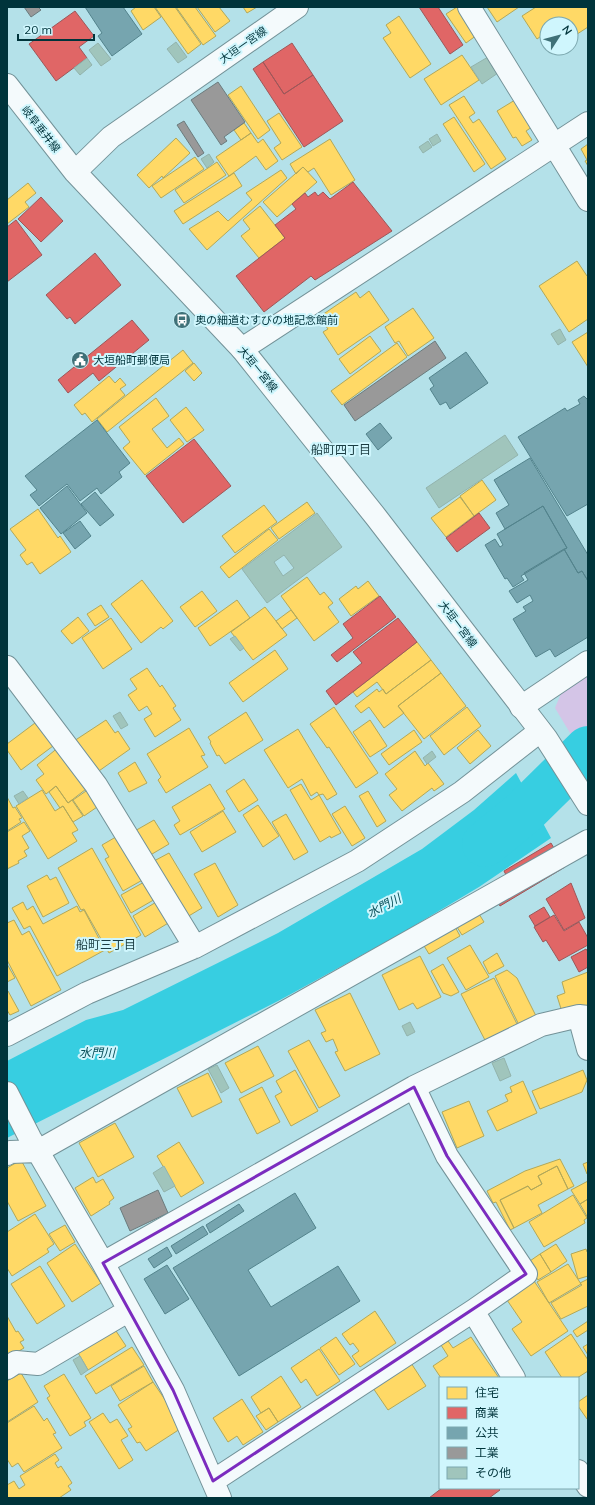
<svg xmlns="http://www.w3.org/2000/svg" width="595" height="1505" font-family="Mulish,'Noto Sans JP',sans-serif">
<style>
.green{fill:#d4c5e7}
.water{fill:#37cee1}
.homes{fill:#ffd966;stroke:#b2a859}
.shops{fill:#e06666;stroke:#9d5759}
.public{fill:#76a5af;stroke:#53838c}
.industry{fill:#999;stroke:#6b7b7d}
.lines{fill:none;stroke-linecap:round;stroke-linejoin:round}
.river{stroke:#37cee1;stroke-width:46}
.building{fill:#a0c5bc;stroke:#92b3ac;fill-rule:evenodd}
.minor-casing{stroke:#739298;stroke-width:24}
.major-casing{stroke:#739298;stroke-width:24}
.minor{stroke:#f4fafc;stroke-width:22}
.major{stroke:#f4fafc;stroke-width:22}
.marked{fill:none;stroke:#7b2cbf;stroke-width:3;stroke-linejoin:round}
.labels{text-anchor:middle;stroke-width:4;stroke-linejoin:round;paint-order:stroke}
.street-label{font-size:11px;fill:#00343b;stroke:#cff6fd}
.poi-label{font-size:11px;fill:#00343b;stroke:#cff6fd;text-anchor:start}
.neighbourhood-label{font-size:12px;fill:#1a3c42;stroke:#cff6fd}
.water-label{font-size:12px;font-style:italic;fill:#084e58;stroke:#cff6fd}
</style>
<rect width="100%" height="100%" fill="#b4e1e9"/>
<!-- green -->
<path class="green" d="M588,675v88l-33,-55 7,-17z"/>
<!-- water -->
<path class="water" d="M516,773l35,65 -72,49 -77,46 -122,67 -273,138v-77l79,-41 37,-10 155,-77 144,-84 52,-39z"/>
<!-- homes -->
<path class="homes" d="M136,7h18l7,10 -18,13 -12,-19z
M155,7h20l26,37 -13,10z
M176,7h19l21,29 -13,9z
M197,7h22l11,14 -15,11z
M243,7h14l-10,6z
M457,7h2l18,28 -11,8 -20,-29z
M487,7h32l-22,15z
M536,7h52v20l-17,11v-14h-24v8l-10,7 -15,-23z
M399,16l32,48 -21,14 -27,-40 8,-5 -5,-8z
M462,55l17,25 -38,25 -17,-26z
M241,86l29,44 -12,9 -30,-44z
M464,96l11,17 -6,4 4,6 6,-4 27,40 -15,10 -42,-64z
M515,100l17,27 -6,4 6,9 -10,6 -6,-9 -3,1 -16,-27z
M279,113l23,34 -20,13 -8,-12 7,-5 -14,-22z
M454,117l31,47 -11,8 -31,-48z
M244,123l7,10 -10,7 -7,-10z
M251,133l7,10 5,-4 15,22 -12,9 -10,-14 -27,20 -13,-19z
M176,138l14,15 -27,25 -1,-2 -13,12 -12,-13z
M330,139l25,41 -24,15 -17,-27 -6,4 -5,-5 -7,7 -6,-10z
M588,144v22l-3,-5 2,-1 -6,-11z
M195,157l9,12 -43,29 -9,-12z
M217,162l9,13 -42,28 -9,-13z
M303,167l14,15 -40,35 -14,-15z
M281,170l6,8 -80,72 -18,-21 29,-18 10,10 24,-21 -6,-7z
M234,173l8,13 -59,38 -9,-13z
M28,183l8,10 -11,9 4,5 -22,17v-24z
M260,206l25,32 -26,20 -18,-22 9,-7 -7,-9z
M577,261l10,15h1v43l-19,13 -30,-46z
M369,291l20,29 -51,35 -15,-23 5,-3 -9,-12 37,-25 4,6z
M413,308l21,30 -26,18 -9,-15 -4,2 -10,-16z
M588,332v35l-16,-25z
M370,336l11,15 -31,23 -11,-15z
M397,343l10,14 -65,48 -11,-14z
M183,350l10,13 -86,69 -10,-13z
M194,363l8,10 -8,8 -9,-10z
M109,376l6,7 5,-5 6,7 -6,4 5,6 -33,27 -7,-9 -3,2 -8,-10z
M156,398l13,18 -17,13 15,19 12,-10 5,6 -39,31 -22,-27 7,-6 -11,-15z
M186,407l18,23 -17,12 -17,-22z
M482,480l14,20 -22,16 -14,-20z
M460,497l14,19 -28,21 -15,-19z
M307,502l8,11 -36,26 -8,-11z
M264,505l13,17 -42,31 -13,-17z
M38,509l20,29 2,-2 11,16 -31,22 -8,-12 -5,3 -7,-10 6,-5 -16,-21z
M269,529l9,11 -49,38 -9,-11z
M307,577l13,18 4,-3 9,11 -5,4 11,15 -25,19 -33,-45z
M142,580l31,41 -10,8 -2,-2 -20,16 -30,-39z
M368,581l11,15 -28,20 -12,-17 17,-13 2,3z
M202,591l15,20 -22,16 -15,-20z
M237,600l13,18 -40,28 -12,-18z
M101,605l8,12 -14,9 -8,-12z
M265,607l22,28 -34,25 -22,-28z
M291,610l6,8 -15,11 -6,-8z
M78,617l11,14 -17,13 -11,-13z
M111,618l21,31 -29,20 -21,-31z
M417,642l14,18 -45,34 -9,-12 -20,15 -4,-5z
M275,650l13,19 -45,33 -14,-19z
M431,660l10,13 -43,33 6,7 -20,15 -15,-21 -8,6 -6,-7 22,-17 2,3 4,-3 3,5z
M147,668l13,19 2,-2 14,21 -3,2 8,12 -26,17 -11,-18 8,-5 -5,-8 -8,5 -11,-16 9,-6 -7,-10z
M441,673l25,33 -42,33 -26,-33z
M334,707l44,66 -22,15 -27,-41 -2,1 -17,-24z
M467,707l14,19 -37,29 -14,-19z
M246,712l17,28 -38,24 -6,-9 -2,1 -7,-13 1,-1 -3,-5z
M106,720l9,13 3,-2 12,18 -34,24 -22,-32z
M370,720l17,26 -17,11 -17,-25z
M35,723l18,23 -32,24 -14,-20v-6z
M189,728l16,27 -4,1 7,11 -42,26 -8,-13 3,-3 -14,-23z
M298,729l39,65 -10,6 -4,-6 -4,1 -2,-3 -6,4 -9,-17 -14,9 -24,-38z
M414,730l8,12 -33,23 -8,-11z
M478,730l13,16 -21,18 -13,-16z
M60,746l30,40 -22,17 -12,-17 -10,8 -10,-14 8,-6 -7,-9z
M415,751l10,15 3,-3 16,21 -10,7 -2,-3 -30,23 -13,-16 8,-6 -12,-15z
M135,762l12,21 -18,9 -11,-19z
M244,779l14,21 -19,12 -13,-21z
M210,784l15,25 -45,26 -6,-10 6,-4 -8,-14z
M301,784l10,16 8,-5 22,38 -10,5 -1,-2 -10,6 -30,-52z
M56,786l12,17 4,-3 11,16 -10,6 -10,-16 -3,2 -11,-16z
M89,789l11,16 -16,11 -11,-16z
M42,790l13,21 8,-5 15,24 -6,3 5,8 -29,18 -32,-53z
M368,791l18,30 -9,6 -18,-31z
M7,797l6,11 2,-1 7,11 -3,1 2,3 -14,9z
M258,805l21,31 -16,11 -20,-32z
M345,806l20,32 -13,8 -20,-32z
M223,811l13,21 -34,20 -12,-20z
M286,814l22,38 -14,8 -22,-38z
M154,820l15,24 -22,13 -14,-25z
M24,822l6,9 -8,5 7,12 -5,3 3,5 -9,5 1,2 -12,6v-37z
M121,834l25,44 -23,13 -18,-32 4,-2 -7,-12z
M92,848l49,87 -32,18 -25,-44 -3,1 -23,-42z
M169,853l33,55 -15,9 -33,-56z
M215,863l23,42 -20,12 -24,-43z
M47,875l3,5 6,-3 13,26 -26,14 -16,-31z
M146,881l11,17 -26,15 -10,-18z
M469,898l15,24 -22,13 -15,-24z
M158,901l12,21 -25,15 -12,-21z
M23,902l4,8 6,-4 10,18 34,-18 3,6 4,-2 21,40 -48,26 -27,-50 -6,3 -12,-21z
M447,912l13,24 -31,18 -14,-23z
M14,920l8,15 7,-4 32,59 -30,16 -24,-46v-37z
M470,945l19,32 -23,13 -19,-32z
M497,953l7,13 -15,8 -6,-12z
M420,956l21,41 -24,12 -4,-6 -14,7 -17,-35z
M7,964l8,14 -8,4z
M443,964l16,28 -8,4 -8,-3 -12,-22z
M507,970l10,8 19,38 -17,9 -24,-49z
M588,972v35l-25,8 -6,-19 8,-3 -3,-11z
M494,978l24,48 -32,16 -25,-48z
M8,991l11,20 -9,4 -3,-5v-18z
M350,993l30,61 -35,17 -10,-19 3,-1 -5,-12 -7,3 -5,-9 5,-2 -11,-21z
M309,1040l31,56 -21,12 -31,-57z
M258,1046l16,30 -33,17 -16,-30z
M295,1070l23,41 -27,15 -16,-30 7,-4 -6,-11z
M583,1070l4,10 -5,12 -42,17 -8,-18z
M208,1073l14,29 -30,15 -15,-29z
M523,1081l14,32 -40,18 -10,-20 21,-10 -3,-6 7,-3 -2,-5z
M262,1087l18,35 -23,12 -18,-35z
M469,1101l15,35 -27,12 -15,-36z
M115,1123l19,34 -36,20 -19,-34z
M179,1142l25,41 -23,14 -24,-41z
M560,1159l14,27 -6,3 -11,-23 -19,10 4,8 -11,6 -3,-4 -28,14 14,28 -4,2 -14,-28 -3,1 -6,-12 38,-20z
M21,1160l25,46 -28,15 -11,-20v-33z
M588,1162v11l-1,1 -4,-10z
M557,1166l11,23 -30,16 4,8 -28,15 -14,-28 28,-14 3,4 11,-6 -4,-8z
M93,1177l3,6 7,-4 11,19 -5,4 1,2 -19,12 -16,-28z
M588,1181v18l-8,5 -9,-14z
M573,1195l14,23 -3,2 1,3 -41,24 -15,-25z
M588,1199v19l-8,-14z
M35,1214l19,30 -7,5 2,3 -37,24 -5,-8v-36z
M65,1225l10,17 -15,9 -11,-17z
M75,1244l26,39 -29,19 -25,-39z
M556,1244l11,17 -16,11 -11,-18z
M586,1249l1,3 1,-1v25l-10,3 -7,-25z
M540,1254l11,18 -13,8 -11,-17z
M568,1264l13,20 -32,19 -12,-21z
M40,1266l25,40 -28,18 -26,-40z
M588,1279v27l-27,13 -10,-16 31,-18 -2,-2z
M534,1281l34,50 -37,25 -19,-27 10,-7 -15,-22z
M375,1311l21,32 -36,24 -8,-11 7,-5 -6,-8 -3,2 -8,-11z
M7,1316l9,16 2,-1 6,9 -4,2 4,6 -17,10z
M588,1321v9l-11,7 -4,-6z
M114,1328l12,18 -38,24 -11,-19z
M571,1334l17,26v11l-11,7h-15l-17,-26z
M336,1337l19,27 -16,11 -19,-27z
M471,1337l28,41h-58l-8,-12 15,-10 -7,-11 7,-4 5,7z
M588,1344v11l-5,-8z
M132,1347l12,18 -48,29 -11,-18z
M319,1349l21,32 -23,15 -11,-17 -5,4 -10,-15z
M411,1363l15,23 -38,24 -15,-22z
M144,1366l9,16 -33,19 -9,-15z
M21,1373l17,29 -31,20v-41z
M64,1374l27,44 -7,4 2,4 -16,10 -23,-38 3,-2 -6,-10z
M281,1376l20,31 -23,15 -9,-14 -8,5 -10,-16z
M153,1382l25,37 -4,2 6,8 -34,22 -6,-9 -3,1 -9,-14 4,-2 -14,-22z
M588,1395v24h-1l-9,-13v-4z
M242,1399l21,33 -20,13 -6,-9 -9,6 -15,-24z
M34,1406l10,15 3,-3 9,15 -3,1 9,14 -38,24 -6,-9 -6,4 -5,-8v-36z
M269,1408l9,14 -12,8 -10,-14z
M103,1413l7,10 7,-4 11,17 -7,4 12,20 -14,9 -30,-47z
M55,1454l4,6 -4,3 3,5 3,-2 11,17 -4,3 3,4 -12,8h-52v-13l7,-4 5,8 6,-4 -5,-9z"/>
<!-- shops -->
<path class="shops" d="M419,7h19l25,38 -13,9z
M75,11l19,25 -15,11 8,11 -31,23 -27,-37z
M292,43l21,32 -29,19 -21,-32z
M263,62l21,32 29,-19 30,46 -39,26 -51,-78z
M353,182l39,49 -77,49 -4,-4 -47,36 -28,-36 49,-38 -10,-13 21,-16 -4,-5 13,-11 3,4 7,-5 3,4 5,-4 7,7z
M41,197l22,24 -22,21 -23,-23z
M16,220l26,35 -35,27v-55z
M95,253l26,32 -46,39 -5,-7 -3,2 -21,-24z
M132,320l17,20 -50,41 -6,-8 -25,20 -10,-13z
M194,439l37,47 -48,37 -37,-47z
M479,513l11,15 -33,24 -11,-14z
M380,596l16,21 -59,45 -6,-7 22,-17 -10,-14z
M398,618l19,24 -81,63 -10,-14 36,-28 -9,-11z
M551,843l14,24 -65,39 -12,-21 18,-10 -2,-4z
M571,883l14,35 -21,12 -18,-31z
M544,907l6,10 -15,9 -6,-10z
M554,915l10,16 15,-9 9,16v7l-29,16 -13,-21 -3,2 -9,-15z
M586,949l2,3v15l-9,5 -8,-15z
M442,1488h56l2,2 -11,8h-60z"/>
<!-- public -->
<path class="public" d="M85,7h38l19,27 -30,22 -14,-20 4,-3z
M466,352l22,31 -38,26 -4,-7 -6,3 -10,-16 4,-3 -5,-8z
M584,396l3,3h1v105l-21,12 -49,-79 47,-29 2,3 13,-7 -2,-4z
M97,420l33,43 -11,9 3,5 -21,17 -4,-6 -17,13 -13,-17 -28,22 -9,-11 7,-5 -12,-14z
M380,423l12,15 -14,12 -12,-16z
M530,458l58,97v26l-6,-10 -4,2 -14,-24 3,-1 -24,-42 -38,23 -9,-16 13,-8 -15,-25z
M67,486l20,27 -26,21 -21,-26z
M95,492l19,23 -14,11 -19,-22z
M543,506l24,42 -46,28 3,4 -11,7 -6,-9 -2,1 -20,-34 10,-6 5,8 3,-2 -6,-11z
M80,521l11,15 -16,13 -12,-16z
M564,549l14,24 4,-2 6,10v56l-33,20 -5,-8 -14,8 -23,-38 13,-8 -3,-4 10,-6 -3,-6 -13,8 -8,-12 19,-11 -4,-7z
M295,1193l21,35 -68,42 23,37 67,-41 22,35 -121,75 -66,-108z
M239,1204l5,7 -34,22 -4,-8z
M203,1226l5,8 -32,20 -5,-8z
M167,1247l5,9 -18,12 -6,-9z
M167,1265l22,34 -24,15 -21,-35z"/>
<!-- industry -->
<path class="industry" d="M24,7h14l3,3 -10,7z
M218,82l27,40 -21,15 3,4 -6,4 -30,-45z
M184,121l20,32 -6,4 -21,-32z
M435,341l11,17 -91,63 -11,-16z
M158,1190l10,23 -38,18 -10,-23z"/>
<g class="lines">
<!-- river -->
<path class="river" d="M485,844l38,-31 65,-64"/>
</g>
<!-- building -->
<path class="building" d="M176,42l11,15 -9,6 -11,-14z
M98,43l13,16 -10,7 -12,-16z
M488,57l10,16 -16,11 -11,-17z
M87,58l5,7 -12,10 -6,-7z
M437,134l4,7 -8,5 -4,-7z
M428,141l4,6 -9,6 -4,-6z
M209,154l5,8 -7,6 -6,-9z
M560,329l6,11 -8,5 -7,-11z
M505,435l13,20 -79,53 -13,-20z
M317,513l25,34 -75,56 -25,-34zM284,555l10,13 -11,8 -9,-14z
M235,636l9,12 -4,3 -10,-12z
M120,712l8,13 -7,4 -8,-13z
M432,751l4,6 -9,7 -4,-6z
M23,791l5,7 -9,6 -5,-8z
M410,1022l5,10 -8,4 -5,-10z
M504,1058l7,18 -11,5 -8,-18z
M217,1065l12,23 -8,5 -13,-24z
M164,1166l11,20 -11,6 -11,-19z
M80,1356l8,14 -7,5 -8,-15z"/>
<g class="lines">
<!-- minor casing -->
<g class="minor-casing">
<path id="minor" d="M469,7l119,193
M242,349l346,-226
M7,667l89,118 99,162
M521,707l67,-45
M579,1016l9,33
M7,1035l80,-42 108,-46 162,-86 105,-69 78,-61
M7,1093l23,45 73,125 70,127 47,108
M7,1154l3,-2 28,-1 550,-310
M103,1263l311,-176 127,-62 38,-9 9,1
M473,1311l41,67
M7,1368l9,-6 22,2 90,-53
M578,1471l10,15
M213,1481l260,-170 53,-37 -79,-118 -33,-69"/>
</g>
<!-- major casing -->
<g class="major-casing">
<path id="major" d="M7,85l68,87 167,177 134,168 170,221 42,66
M75,172l36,-35 186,-130"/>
</g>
<!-- minor -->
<use href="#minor" class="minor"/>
<!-- major -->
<use href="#major" class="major"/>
</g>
<!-- marked area -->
<path class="marked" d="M414,1087l33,69 79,118 -313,207 -40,-91 -70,-127z"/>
<!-- icons -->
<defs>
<g id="bus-disc" transform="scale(0.9)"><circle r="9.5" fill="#3f7178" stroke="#cff6fd"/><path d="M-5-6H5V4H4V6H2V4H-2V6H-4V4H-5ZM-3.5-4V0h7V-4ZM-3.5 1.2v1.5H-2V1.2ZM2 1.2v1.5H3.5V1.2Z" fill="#fff"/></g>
<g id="civic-disc" transform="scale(0.9)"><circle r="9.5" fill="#3f7178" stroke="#cff6fd"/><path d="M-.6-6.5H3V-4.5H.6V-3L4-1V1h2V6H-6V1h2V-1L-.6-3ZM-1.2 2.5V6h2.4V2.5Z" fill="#fff"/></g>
</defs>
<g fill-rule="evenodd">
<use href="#bus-disc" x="182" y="320"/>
<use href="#civic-disc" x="80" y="360"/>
</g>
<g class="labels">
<!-- street labels -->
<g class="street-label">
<text transform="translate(243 45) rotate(-35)" y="4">大垣一宮線</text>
<text transform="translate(41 129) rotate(52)" y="4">岐阜垂井線</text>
<text transform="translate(258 369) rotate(51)" y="4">大垣一宮線</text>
<text transform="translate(458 624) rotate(53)" y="4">大垣一宮線</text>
</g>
<!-- poi labels -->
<g class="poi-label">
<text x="195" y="324">奥の細道むすびの地記念館前</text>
<text x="93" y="364">大垣船町郵便局</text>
</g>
<!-- neighbourhood labels -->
<g class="neighbourhood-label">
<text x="341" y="454">船町四丁目</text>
<text x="106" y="949">船町三丁目</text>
</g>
<!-- water labels -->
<g class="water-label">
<text transform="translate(384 906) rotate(-28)" y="4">水門川</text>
<text x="97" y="1057">水門川</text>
</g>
</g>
<!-- border -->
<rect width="595" height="1505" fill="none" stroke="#00343b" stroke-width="16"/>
<!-- legend -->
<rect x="439" y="1377" width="140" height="112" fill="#cff6fd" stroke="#7ca8af"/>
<rect x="447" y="1387" width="20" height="12" fill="#ffd966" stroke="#7ca8af"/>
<text x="475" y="1397" font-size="12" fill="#00343b">住宅</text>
<rect x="447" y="1407" width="20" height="12" fill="#e06666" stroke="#7ca8af"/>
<text x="475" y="1417" font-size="12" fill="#00343b">商業</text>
<rect x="447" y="1427" width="20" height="12" fill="#76a5af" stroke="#7ca8af"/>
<text x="475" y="1437" font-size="12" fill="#00343b">公共</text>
<rect x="447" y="1447" width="20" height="12" fill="#999999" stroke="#7ca8af"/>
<text x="475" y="1457" font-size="12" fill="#00343b">工業</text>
<rect x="447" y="1467" width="20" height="12" fill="#a0c5bc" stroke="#7ca8af"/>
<text x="475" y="1477" font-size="12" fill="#00343b">その他</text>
<!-- north arrow -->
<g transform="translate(559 36) rotate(54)"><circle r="19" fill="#cff6fd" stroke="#7ca8af"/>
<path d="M0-3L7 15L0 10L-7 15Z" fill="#3f7178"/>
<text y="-6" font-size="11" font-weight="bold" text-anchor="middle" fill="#00343b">N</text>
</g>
<!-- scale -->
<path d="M18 34v6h76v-6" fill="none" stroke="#00343b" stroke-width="2"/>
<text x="24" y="34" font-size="12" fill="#00343b" stroke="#cff6fd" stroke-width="3" paint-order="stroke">20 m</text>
</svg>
